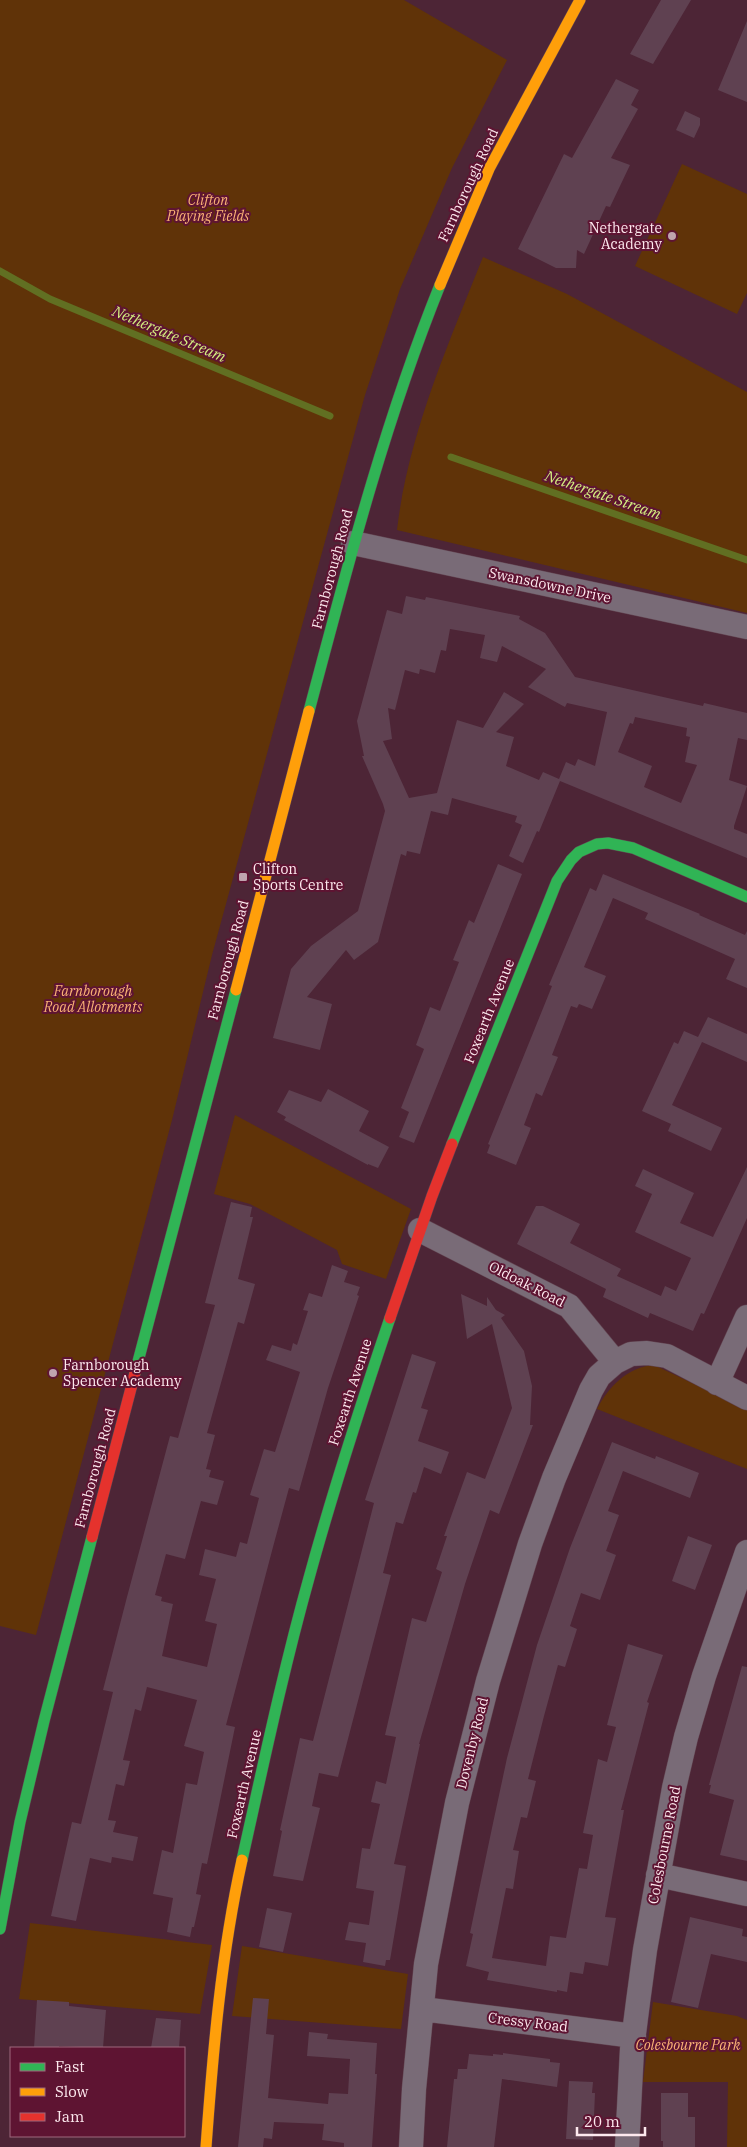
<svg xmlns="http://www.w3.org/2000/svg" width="747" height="2147" font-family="'IBM Plex Serif',serif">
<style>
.green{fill:#603308}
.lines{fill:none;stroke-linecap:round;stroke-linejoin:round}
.stream{stroke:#616f22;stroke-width:7}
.building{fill:#5f4151;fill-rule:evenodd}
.street-casing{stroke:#624451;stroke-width:25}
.fast-casing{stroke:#624451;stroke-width:12}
.slow-casing{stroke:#624451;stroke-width:12}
.jam-casing{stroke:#624451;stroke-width:12}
.street{stroke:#796b77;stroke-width:24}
.fast{stroke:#30b455;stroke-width:11}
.slow{stroke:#ff9f0a;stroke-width:11}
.jam{stroke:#e5322d;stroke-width:11}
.poi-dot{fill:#bfa4ae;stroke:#5e1432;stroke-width:2}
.labels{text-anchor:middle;stroke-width:4;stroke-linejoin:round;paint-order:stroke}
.street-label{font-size:14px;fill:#fde9ee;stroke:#5e1432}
.park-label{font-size:14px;font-style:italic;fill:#f9b275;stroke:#5e1432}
.poi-label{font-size:14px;fill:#fde9ee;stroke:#5e1432;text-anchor:start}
.water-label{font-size:15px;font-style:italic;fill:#d4f080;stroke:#5e1432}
</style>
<rect width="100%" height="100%" fill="#4d2536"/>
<!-- green -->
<path class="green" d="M0,0h404l103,60 -55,108 -52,121 -35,106 -153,560 -40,165 -136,515 -36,-9z
M682,164l65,30v99l-10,21 -102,-48z
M483,257l84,37 180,98v221l-350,-83c11,-95 51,-185 86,-273z
M235,1115l176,94 -25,70 -44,-15 -5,-14 -87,-46 -36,-10z
M654,1365l93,44v60l-150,-60c12,-23 31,-42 57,-44z
M30,1923l182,22 -12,69 -181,-15z
M242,1946l166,28 -7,55 -169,-13z
M653,2002l84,14 10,4v127h-20l1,-65h-85z"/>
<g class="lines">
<!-- stream -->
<path class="stream" d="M0,271l50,28 280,117
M451,457l296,103"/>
</g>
<!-- building -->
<path class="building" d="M661,0h30l-38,64 -23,-10z
M747,21v81l-29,-12z
M616,79l23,11 -8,15 7,4 -27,49 19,7 -20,42 -4,-1 -22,48 -7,-4 -1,18h-20l-38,-19 46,-95 8,4z
M685,111l15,7v7l-6,13 -18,-8z
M406,596l19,4 1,-3 94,19 -1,3 26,14 30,44 128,29 1,-3 43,10v27l-9,-2 -9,42 18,6 -13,40v3l13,5v24l-187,-77 -21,51 -2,-1 -14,32 -14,-7 13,-31 -7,-3 2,-6 -65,-18 -4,17 -17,-4 -11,43 -13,-3 -1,5 -5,-2 -23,88 -24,18 -8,-10 -39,47 25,7 -12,46 -47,-12 18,-69 20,-23 47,-35 27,-100 -2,-7 -21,-48h2l-7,-35 30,-111 15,4zM450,629l35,6 -5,23 17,4 5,-16 44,23 -18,18 37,20 2,-4 40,9 -12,54 -17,-7 -3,7 -9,-4 -7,17 -16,-7 -4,8 -33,-14 8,-29 -18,-5 28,-28 -20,-12 -21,36 -26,-8 -20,73 -28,5 -26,-57 9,-2 -4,-31 7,2 10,-40 14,4 1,-5 15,4 6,-23 5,1zM635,717l52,11 -1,8 4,1 -5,25 12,3 -16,38 -37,-16 8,-21 -34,-14 12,-29 3,1z
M498,864l24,10 -108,269 -15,-6 10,-25 -8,-4 23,-59 -8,-4 14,-38 10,4 19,-49 -6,-2 16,-40 5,3z
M603,874l97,40 -1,1 46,20 2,-4v57l-21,-9 9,-20 -90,-40 3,-6 -35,-15 -29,69 22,9 -14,33 -13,-5 -2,4 -6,-2 -19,49 6,2 -16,39 -6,-3 -12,32 7,3 -15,37 -29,-12 3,-8 -2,-1 60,-148 4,-10 -3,-1 41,-97 6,3z
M708,1017l39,17v28l-45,-20 -30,63 50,23 -11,23 -43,-20 3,-7 -29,-13 32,-69 4,2 6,-13 14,6z
M328,1089l41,22 -10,20 30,16 -11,21 -10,-4v1l-84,-45 2,-3 -9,-5 12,-22 32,12z
M747,1167v51l-43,96 -3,-1 -8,18 -43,-18 -2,5 -45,-21 3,-8 -89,-45 19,-38h7l37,18 -10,19 51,26 -4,7 44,20 4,-10 11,5 15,-33 -56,-26 17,-38 -17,-8 8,-17 51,24 -14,30 33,14z
M231,1202l21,5 -2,10h3l-15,62 17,5 -11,40 -6,-2 -31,111 8,2 -9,34 5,1 -2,7 15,4 -7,24 -16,-4 -16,58 -19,-5 -11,41 7,2 -1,4 12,3 -11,52 45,11 10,-43 -12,-3 11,-42 -17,-4 6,-26 31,8 4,-15 7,2 12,-46 -9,-3 14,-46 11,3 25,-80 -34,-12 6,-15 19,6 2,-8 4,2 11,-34 -5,-1 6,-17 13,4 10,-32 16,6 -4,11 16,5 -3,8 2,1 -31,92 -29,103 -10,-3 -16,59 -47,178 9,2 -28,137 -5,-1 -6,31 5,1 -7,32h-2l-2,10 -23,-5 6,-34 -20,-4 9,-44 11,3 13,-70 11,2 7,-33 -20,-6 13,-46 -50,-13 -6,24 -6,-2 -12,51 7,1 -6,25 -8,-2 -8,36 8,1 -3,11 25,5 -5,24 -21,-4 -1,6 -21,-5 -14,63 -25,-5 21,-94 9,2 32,-132 -10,-2 24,-93 43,-161 8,2 37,-133 -10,-2z
M461,1294l26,12v-9l9,13 9,5 -4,3 23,33 8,35 -2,39h3l-34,89 -9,-4 -25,74 -46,160h1l-26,120 12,2 -16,94h-4l-1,6 -22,-4 3,-19 -21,-3 4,-18 20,3 5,-34 -18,-3 6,-40 8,1 10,-45 -9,-2 5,-21 10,3 10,-47 -11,-2 27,-117 14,4 16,-50 -6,-3 11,-33h-3l23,-64 18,7 27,-71 -20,-84 -25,15z
M412,1354l24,8 -15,46 7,2 -10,31 31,11 -8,22 -17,-7 -8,26 -3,-1 -10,32 -7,-2 -13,51 8,2 -53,202 -19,-4 -7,33 8,2 -17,73 -30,-5 9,-45 -2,-1 20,-92 13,3 61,-238 -9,-3z
M612,1442l43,17 1,-3 43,17 -9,25 -67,-27 -15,40 11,4 -13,36 10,4 -16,45 -19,-7 -11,33 7,3 -12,38 -7,-2 -14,51 -16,63 8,2 -9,37 -6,-1 -8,33 6,1 -6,38 -7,-1 -14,70 54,8 4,-30 16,2 13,-70 8,1 6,-34 -10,-2 15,-74 9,3 9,-35 -9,-2 21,-81 35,11 -16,47 2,1 -28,107h3l-19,107 11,1 -8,48 -23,-4 -2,12 -13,-2 -3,20 -10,-2v2l-70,-12 2,-8 -23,-6 7,-32 -3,-1 22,-105 15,-70 30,-113 33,-97z
M688,1536l24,9 -17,45 -23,-9z
M742,1666l5,1v194l-27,-6 14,-55 -25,-7 2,-8h-2z
M267,1908l25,5 -9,39 -24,-5z
M690,1917l53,12 -1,7 5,1v25l-36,-8 -13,54 -27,-6z
M253,1998l16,1 -3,35 8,1 -6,63 60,6 1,-11 19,1 2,-35 -43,-3 2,-24 19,2 -1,5 50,4 -2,31h2l-5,73h-28v-4l-22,-3 2,-16 -50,-2 -2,17 -8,-1 -1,9h-25z
M37,2000l32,2v4l37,4 -3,38 -44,-2v2h-25z
M156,2018l25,2 -2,28h-28z
M503,2053l47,6v3l10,1 -3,24 -55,-8 -8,68h-47l7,-68h3l1,-10h9l2,-15 24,2v-2l10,1z
M569,2081l24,1 -1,11h3l-2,47 -27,-1z
M661,2093h27v24h7v30h-32v-6h-2z"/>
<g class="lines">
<!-- street casing -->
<g class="street-casing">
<path id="street" d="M353,543l394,84
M420,1230l149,76 46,56
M717,1383l30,-66
M658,1875l89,19
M422,2009l212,27
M411,2147l3,-58 12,-125 31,-161 31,-122 42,-137 24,-66 37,-88 8,-14 16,-14 16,-8 16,-1 20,3 80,42
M627,2147l5,-98 6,-47 7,-52 29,-162 12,-51 18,-61 43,-124"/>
</g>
<!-- fast casing -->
<g class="fast-casing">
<path id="fast" d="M309,711c38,-143 75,-287 131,-426
M452,1144l105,-263 14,-21 8,-8 18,-8 11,-1 25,5 114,49
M135,1373l101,-383
M242,1860c21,-94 41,-189 67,-282 24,-88 52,-174 81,-260
M0,1929l20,-107 24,-101 48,-184"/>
</g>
<!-- slow casing -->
<g class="slow-casing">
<path id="slow" d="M440,285l49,-116 91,-169
M236,990l73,-279
M206,2147c7,-96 15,-192 36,-287"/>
</g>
<!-- jam casing -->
<g class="jam-casing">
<path id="jam" d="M390,1318l42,-122 20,-52
M92,1537l43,-164"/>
</g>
<!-- street -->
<use href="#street" class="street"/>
<!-- fast -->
<use href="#fast" class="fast"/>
<!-- slow -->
<use href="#slow" class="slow"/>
<!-- jam -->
<use href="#jam" class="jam"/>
</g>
<!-- markers -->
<g class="poi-dot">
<circle cx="672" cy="236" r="5"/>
<rect x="238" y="872" width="10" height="10" rx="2.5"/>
<circle cx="53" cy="1373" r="5"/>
</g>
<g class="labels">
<!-- street labels -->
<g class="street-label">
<text transform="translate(468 185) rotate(-65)" y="5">Farnborough Road</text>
<text transform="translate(332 569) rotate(-75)" y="5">Farnborough Road</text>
<text transform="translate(550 585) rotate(12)" y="5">Swansdowne Drive</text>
<text transform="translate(228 960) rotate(-75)" y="5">Farnborough Road</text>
<text transform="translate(489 1011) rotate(-68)" y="5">Foxearth Avenue</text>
<text transform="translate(527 1284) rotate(27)" y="5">Oldoak Road</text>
<text transform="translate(350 1392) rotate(-72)" y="5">Foxearth Avenue</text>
<text transform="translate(95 1468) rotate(-75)" y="5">Farnborough Road</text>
<text transform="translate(472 1743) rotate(-76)" y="5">Dovenby Road</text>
<text transform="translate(244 1784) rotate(-77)" y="5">Foxearth Avenue</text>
<text transform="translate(664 1845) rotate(-79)" y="5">Colesbourne Road</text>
<text transform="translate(528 2022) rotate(7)" y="5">Cressy Road</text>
</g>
<!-- park labels -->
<g class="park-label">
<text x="208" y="205">Clifton<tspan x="208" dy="16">Playing Fields</tspan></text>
<text x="93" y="996">Farnborough<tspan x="93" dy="16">Road Allotments</tspan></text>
<text x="688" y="2050">Colesbourne Park</text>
</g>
<!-- poi labels -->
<g class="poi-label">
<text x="662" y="233" text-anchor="end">Nethergate<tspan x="662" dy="16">Academy</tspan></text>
<text x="253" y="874">Clifton<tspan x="253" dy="16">Sports Centre</tspan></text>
<text x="63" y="1370">Farnborough<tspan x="63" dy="16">Spencer Academy</tspan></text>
</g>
<!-- water labels -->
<g class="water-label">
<text transform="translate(169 334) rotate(23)" y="5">Nethergate Stream</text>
<text transform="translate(603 495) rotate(19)" y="5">Nethergate Stream</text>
</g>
</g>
<!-- legend -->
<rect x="10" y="2047" width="175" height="90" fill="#5e1432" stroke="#9e697d"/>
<rect x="20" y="2063" width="25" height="8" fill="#30b455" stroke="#9e697d"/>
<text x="55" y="2072" font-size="15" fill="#fde9ee">Fast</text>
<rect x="20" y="2088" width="25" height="8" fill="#ff9f0a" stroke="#9e697d"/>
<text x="55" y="2097" font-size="15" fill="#fde9ee">Slow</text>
<rect x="20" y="2113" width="25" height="8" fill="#e5322d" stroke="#9e697d"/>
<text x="55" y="2122" font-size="15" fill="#fde9ee">Jam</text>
<!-- scale -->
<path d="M577 2127v8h68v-8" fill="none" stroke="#fde9ee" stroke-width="2.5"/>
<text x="584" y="2127" font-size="15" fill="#fde9ee" stroke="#5e1432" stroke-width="4" paint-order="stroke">20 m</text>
</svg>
